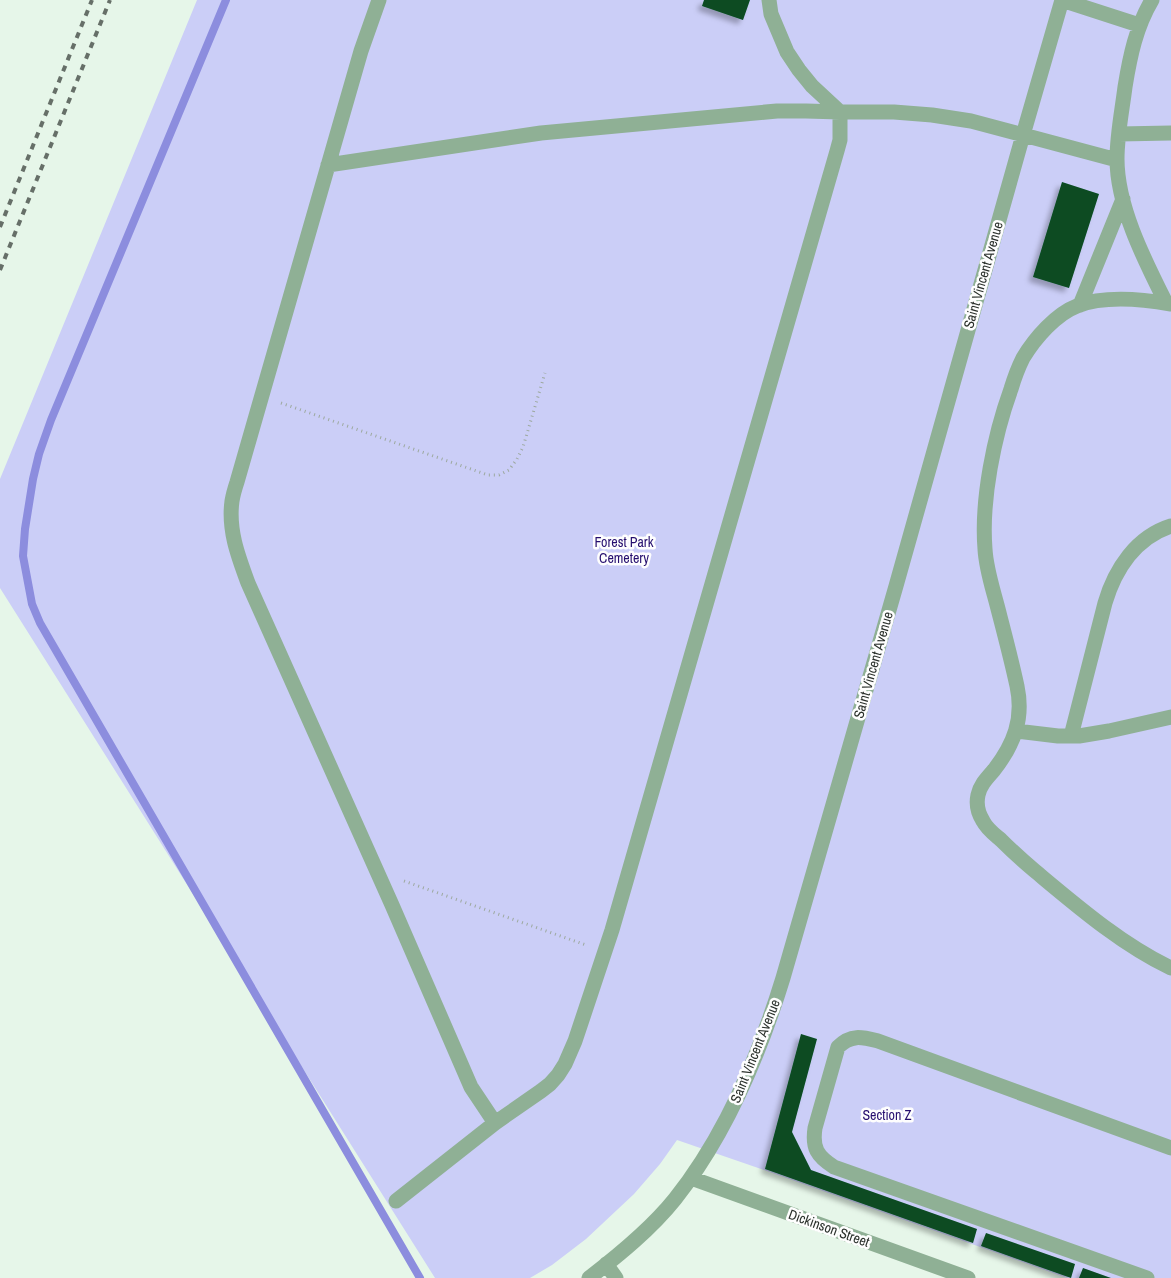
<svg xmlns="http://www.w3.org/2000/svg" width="1171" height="1278" font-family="'Archivo Narrow',sans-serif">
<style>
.green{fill:#cbcef7}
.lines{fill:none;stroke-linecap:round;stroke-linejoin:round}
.stream{stroke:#8c8dde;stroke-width:8}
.building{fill:#084b20;filter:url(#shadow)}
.path{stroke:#9da99f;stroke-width:3;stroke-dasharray:1 4;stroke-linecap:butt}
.minor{stroke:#8fb095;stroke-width:15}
.rail{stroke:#666f68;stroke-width:4;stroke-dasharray:6 6;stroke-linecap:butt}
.labels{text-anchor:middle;stroke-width:5;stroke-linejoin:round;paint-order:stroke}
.street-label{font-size:14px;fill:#2b312c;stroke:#fefefe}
.park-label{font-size:14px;fill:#250e6e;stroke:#fefefe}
</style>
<defs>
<filter id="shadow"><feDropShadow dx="-4.5" dy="4.5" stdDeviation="2.5" flood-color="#0004"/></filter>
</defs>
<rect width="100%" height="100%" fill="#e6f6e9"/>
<!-- green -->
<path class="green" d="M197,0h974v1278h-104l-303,-108 -87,-30 -17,24 -26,30 -48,45 -34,26 -22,13h-95l-435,-690v-109z"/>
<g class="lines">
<!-- stream -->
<path class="stream" d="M226,0l-175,420 -12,34 -6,25 -8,50 -2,27 9,48 8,19 380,655"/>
</g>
<!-- building -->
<path class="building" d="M704,0h46l-7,20 -41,-14z
M1062,182l37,12 -30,94 -36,-11z
M801,1034l16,5 -25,93 19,38 166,59 -4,14 -208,-74z
M986,1233l89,31 -4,14 -90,-32z
M1083,1268l28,10h-32z"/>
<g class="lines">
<!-- path -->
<path class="path" d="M281,403l207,72h11l10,-5 8,-11 6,-12 22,-74
M404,881l182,64"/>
<!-- minor -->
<path class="minor" d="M379,0l-18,51 -124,431c-2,6 -4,13 -5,19 -4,29 6,55 16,82l144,322 79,182 24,36
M1062,0l77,25
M1152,0c-16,27 -22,56 -27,87 -3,24 -8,48 -8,72 0,48 28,102 49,144
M1119,134l52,-1
M328,165l213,-32 236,-22h29l34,1h54l38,3 39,6 146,39
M1171,304c-29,-5 -66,-9 -94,2 -21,8 -42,32 -54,52 -5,10 -9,21 -12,31 -17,47 -30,111 -26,160 1,19 7,37 12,56 7,27 14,53 20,81 7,33 -3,58 -23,84 -7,8 -14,15 -16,25 -2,9 0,18 5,26 4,8 11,13 18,19 11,11 22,21 34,31 42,35 86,73 136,97
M1080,305l43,-106
M1016,731l42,5h21l30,-5 62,-14
M1071,736l34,-133c10,-34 31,-66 66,-77
M691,1178l277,100
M396,1201l99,-78 46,-32 9,-7 8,-9 7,-11 10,-23 37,-111 225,-779 3,-11v-28l-28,-26 -13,-16 -12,-18 -16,-38 -2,-14
M606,1264l10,14
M589,1278c30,-23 62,-49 86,-79 51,-64 84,-143 108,-221l113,-392 127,-451 39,-135
M1147,1278l-313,-111c-17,-11 -22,-19 -19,-39l23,-81c13,-13 24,-10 40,-6l293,107"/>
<!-- rail -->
<path class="rail" d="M0,227l92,-227
M0,270l110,-270"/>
</g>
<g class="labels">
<!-- street labels -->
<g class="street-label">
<text transform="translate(983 275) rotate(-74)" y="5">Saint Vincent Avenue</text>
<text transform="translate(873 665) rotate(-74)" y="5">Saint Vincent Avenue</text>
<text transform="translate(755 1051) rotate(-68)" y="5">Saint Vincent Avenue</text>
<text transform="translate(829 1228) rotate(20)" y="5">Dickinson Street</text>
</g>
<!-- park labels -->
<g class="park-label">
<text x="624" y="547">Forest Park<tspan x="624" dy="16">Cemetery</tspan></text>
<text x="887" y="1120">Section Z</text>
</g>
</g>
</svg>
